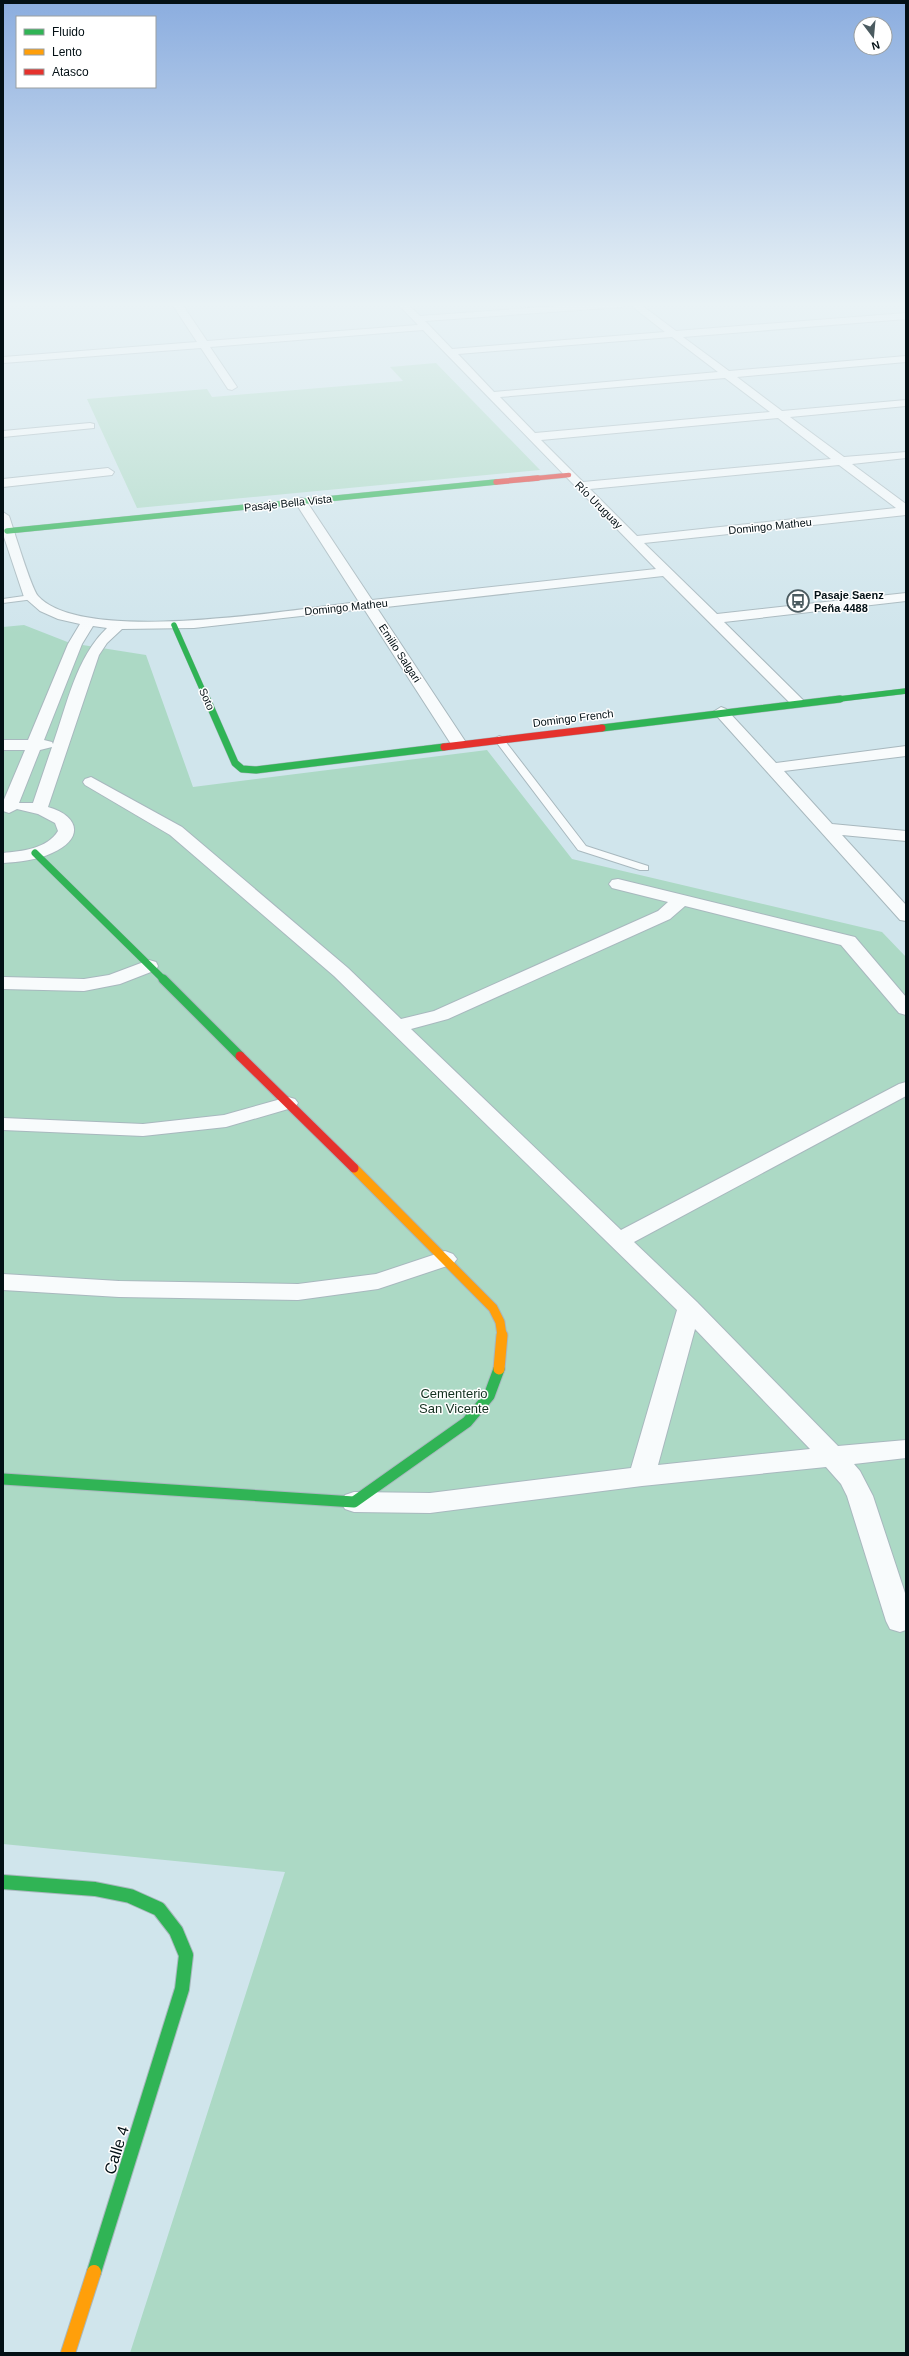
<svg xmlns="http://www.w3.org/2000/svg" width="909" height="2356" font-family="Helvetica,sans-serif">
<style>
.green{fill:#acd9c5}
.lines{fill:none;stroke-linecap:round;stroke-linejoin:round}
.lane-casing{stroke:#a8b8be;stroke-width:2}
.street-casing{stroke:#a8b8be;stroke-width:2}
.fast-far4-casing{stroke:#a8b8be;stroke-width:6}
.fast-far3-casing{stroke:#a8b8be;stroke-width:8}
.fast-far2-casing{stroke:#a8b8be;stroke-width:11}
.fast-far1-casing{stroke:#a8b8be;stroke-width:13}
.fast-casing{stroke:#a8b8be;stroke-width:16}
.slow-far2-casing{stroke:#a8b8be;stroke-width:11}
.slow-far1-casing{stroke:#a8b8be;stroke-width:13}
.slow-casing{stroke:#a8b8be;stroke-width:16}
.jam-far3-casing{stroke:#a8b8be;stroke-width:5.5}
.jam-far2-casing{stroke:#a8b8be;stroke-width:6}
.jam-far1-casing{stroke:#a8b8be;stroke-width:8}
.jam-casing{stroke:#a8b8be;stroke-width:11}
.lane{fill:#f8fbfc;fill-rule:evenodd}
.street{fill:#f8fbfc;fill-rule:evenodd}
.fast-far4{stroke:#30b455;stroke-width:5.5}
.fast-far3{stroke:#30b455;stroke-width:7}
.fast-far2{stroke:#30b455;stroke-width:9}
.fast-far1{stroke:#30b455;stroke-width:11}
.fast{stroke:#30b455;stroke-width:14}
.slow-far2{stroke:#ff9f0a;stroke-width:9}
.slow-far1{stroke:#ff9f0a;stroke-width:11}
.slow{stroke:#ff9f0a;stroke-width:14}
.jam-far3{stroke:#e5322d;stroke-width:4.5}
.jam-far2{stroke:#e5322d;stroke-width:5.5}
.jam-far1{stroke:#e5322d;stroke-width:7}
.jam{stroke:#e5322d;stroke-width:9}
.labels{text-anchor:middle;stroke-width:3;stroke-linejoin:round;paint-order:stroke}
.far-street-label{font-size:11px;fill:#031015;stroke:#fff}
.far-poi-label{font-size:11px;font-weight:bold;fill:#031015;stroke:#fff;text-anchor:start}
.park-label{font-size:13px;fill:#13301f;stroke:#fff}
.near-street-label{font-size:16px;fill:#031015;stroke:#fff}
</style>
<rect width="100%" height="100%" fill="#d0e5ec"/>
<!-- green -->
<path class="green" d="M436,363l104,107 -403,38 -50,-109 120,-10 5,8 191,-16 -13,-14z
M24,625l46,18 76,12 47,132 294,-37 85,109 310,73 24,25v1396h-776l155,-481 -282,-28v-1217z"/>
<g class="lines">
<!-- lane casing -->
<g class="lane-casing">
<path id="lane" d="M31,595l4,2 -1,2 -31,4v-4z
M499,736l3,1 84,109 62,20v4h-8l-62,-20 -84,-111z"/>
</g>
<!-- street casing -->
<g class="street-casing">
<path id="street" d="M172,304h10l25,37 211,-16 -20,-21h10l12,12 164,-12h43l-5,3 -197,14 27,28 213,-17 -36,-28h11l36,27 230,-18v6l-223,18 46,34 177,-15v6l-169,15 45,34 124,-11v6l-116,11 54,40 62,-5v6l-54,6 54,40v11l-262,28 73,71 189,-21v8l-182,21 78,77 3,3 -8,5 -5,-2 -129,-129 -286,32 90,136 -2,3h-12l-2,-3 -87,-135 -170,19 -72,1 -15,14 -8,12 -51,152c32,9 36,32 4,46 -15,7 -33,9 -49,10v-10c19,-2 44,-4 55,-22l-3,-8 -17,-9 -21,-5 -8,4 -6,-2v-9l22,-52h-22v-10h25l40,-96 12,-20 -22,-5 -18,-8 -16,-14 -21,-63v-22l6,4c5,14 22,72 29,80 45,50 257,13 321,6l-64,-100 6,-4 4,1 67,101 284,-31 -233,-239 -213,17 27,40 -5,3 -4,-1 -27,-41 -198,15v-6l194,-15zM672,337l46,35 -224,20 -36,-38zM725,378l45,34 -235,21 -35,-36zM778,418l53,41 -248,23 -42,-42zM839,465l57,43 -259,28 -47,-47zM93,626l14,2c-31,29 -40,77 -54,116l-1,-2 -8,-2 38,-96zM52,747l-19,56h-14l21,-53z
M90,423l4,1v4l-91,9v-6z
M108,468l6,4 -2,3 -109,12v-8z
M721,707l5,2 50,54 130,-17v10l-122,15 48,53 74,7v10l-64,-6 64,70v16l-6,-1 -184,-205 -3,-3z
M91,777l91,50 166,141 53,51 33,-8 224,-100 10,-9 -56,-14 -3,-4 3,-4 6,-1 237,58 51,60v18l-7,-2 -58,-68 -156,-39 -15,13 -222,100 -37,10 210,201 278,-146 7,-2v14l-272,146 63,60 141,144 68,-6v18l-52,6 6,7 13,25 33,100v34l-6,2 -10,-3 -4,-8 -39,-125 -6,-12 -15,-17 -184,19 -212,27 -76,-1 -9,-3 -4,-7 4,-7 9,-3 76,1 201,-25 46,-158 -343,-334 -164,-141 -85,-50 -2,-3 2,-3zM695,1329l115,120 -152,16z
M149,960l7,2 2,4 -2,4 -36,14 -36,7 -81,-2v-12l81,2 25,-4z
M288,1097l7,2 3,4 -3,4 -69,20 -83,9 -140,-6v-12l140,6 81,-9z
M445,1251l8,3 4,5 -4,5 -75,25 -80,11 -179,-3 -116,-7v-16l116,7 179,3 78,-10z"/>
</g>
<!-- fast-far4 casing -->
<g class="fast-far4-casing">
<path id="fast-far4" d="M7,531l489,-49
M174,625l33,75
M831,700l75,-9"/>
</g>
<!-- fast-far3 casing -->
<g class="fast-far3-casing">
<path id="fast-far3" d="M207,699l28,64 7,6 14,1 188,-23
M602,728l238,-29
M35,853l129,127"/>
</g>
<!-- fast-far2 casing -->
<g class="fast-far2-casing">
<path id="fast-far2" d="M163,979l77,77"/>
</g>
<!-- fast-far1 casing -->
<g class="fast-far1-casing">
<path id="fast-far1" d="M3,1479l351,23 113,-80 22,-26 10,-27"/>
</g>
<!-- fast casing -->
<g class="fast-casing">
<path id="fast" d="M3,1882l92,7 35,7 29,13 17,22 10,24 -4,34 -88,283"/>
</g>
<!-- slow-far2 casing -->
<g class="slow-far2-casing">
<path id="slow-far2" d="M354,1168l139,140 7,14 2,14"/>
</g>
<!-- slow-far1 casing -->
<g class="slow-far1-casing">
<path id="slow-far1" d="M499,1369l3,-34"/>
</g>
<!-- slow casing -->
<g class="slow-casing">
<path id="slow" d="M68,2353l26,-81"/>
</g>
<!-- jam-far3 casing -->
<g class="jam-far3-casing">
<path id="jam-far3" d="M528,479l41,-4"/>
</g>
<!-- jam-far2 casing -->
<g class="jam-far2-casing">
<path id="jam-far2" d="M496,482l42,-4"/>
</g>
<!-- jam-far1 casing -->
<g class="jam-far1-casing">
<path id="jam-far1" d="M444,747l158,-19"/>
</g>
<!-- jam casing -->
<g class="jam-casing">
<path id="jam" d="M240,1056l114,112"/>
</g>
<!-- lane -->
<use href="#lane" class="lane"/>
<!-- street -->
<use href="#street" class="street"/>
<!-- fast-far4 -->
<use href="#fast-far4" class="fast-far4"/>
<!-- fast-far3 -->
<use href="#fast-far3" class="fast-far3"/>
<!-- fast-far2 -->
<use href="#fast-far2" class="fast-far2"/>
<!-- fast-far1 -->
<use href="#fast-far1" class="fast-far1"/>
<!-- fast -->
<use href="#fast" class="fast"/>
<!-- slow-far2 -->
<use href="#slow-far2" class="slow-far2"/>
<!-- slow-far1 -->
<use href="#slow-far1" class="slow-far1"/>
<!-- slow -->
<use href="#slow" class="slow"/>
<!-- jam-far3 -->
<use href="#jam-far3" class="jam-far3"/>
<!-- jam-far2 -->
<use href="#jam-far2" class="jam-far2"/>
<!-- jam-far1 -->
<use href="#jam-far1" class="jam-far1"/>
<!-- jam -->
<use href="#jam" class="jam"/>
</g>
<!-- sky -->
<linearGradient id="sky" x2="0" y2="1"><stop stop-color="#8baddf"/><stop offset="0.48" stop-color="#eaf3f6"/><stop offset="1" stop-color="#eaf3f6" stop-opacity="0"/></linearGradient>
<rect width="909" height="634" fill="url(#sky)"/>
<!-- icons -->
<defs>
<g id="bus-ring" transform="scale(1.15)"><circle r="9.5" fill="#fff" stroke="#4b5b60" stroke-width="1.5"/><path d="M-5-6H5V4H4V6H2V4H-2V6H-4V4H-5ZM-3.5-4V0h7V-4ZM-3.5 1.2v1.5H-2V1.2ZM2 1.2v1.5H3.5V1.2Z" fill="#4b5b60"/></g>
</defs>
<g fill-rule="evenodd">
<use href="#bus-ring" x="798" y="601"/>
</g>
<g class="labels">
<!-- far-street labels -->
<g class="far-street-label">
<text transform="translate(288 503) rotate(-6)" y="4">Pasaje Bella Vista</text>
<text transform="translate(599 505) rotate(45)" y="4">Río Uruguay</text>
<text transform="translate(770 526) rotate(-6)" y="4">Domingo Matheu</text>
<text transform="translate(346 607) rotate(-6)" y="4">Domingo Matheu</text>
<text transform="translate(400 653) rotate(57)" y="4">Emilio Salgari</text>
<text transform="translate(207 699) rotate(66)" y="4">Soto</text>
<text transform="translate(573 718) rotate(-7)" y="4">Domingo French</text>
</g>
<!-- far-poi labels -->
<g class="far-poi-label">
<text x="814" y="599">Pasaje Saenz<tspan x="814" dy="13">Peña 4488</tspan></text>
</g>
<!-- park labels -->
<g class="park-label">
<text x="454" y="1398">Cementerio<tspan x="454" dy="15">San Vicente</tspan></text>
</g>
<!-- near-street labels -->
<g class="near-street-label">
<text transform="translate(116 2150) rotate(-73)" y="6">Calle 4</text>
</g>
</g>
<!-- border -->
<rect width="909" height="2356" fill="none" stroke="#031015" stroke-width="8"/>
<!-- legend -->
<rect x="16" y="16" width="140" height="72" fill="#ffffff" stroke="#9a9fa1"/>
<rect x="24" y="29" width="20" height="6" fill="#30b455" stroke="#9a9fa1"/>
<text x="52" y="36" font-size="12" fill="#031015">Fluido</text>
<rect x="24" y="49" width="20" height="6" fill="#ff9f0a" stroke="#9a9fa1"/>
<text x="52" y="56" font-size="12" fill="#031015">Lento</text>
<rect x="24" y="69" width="20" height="6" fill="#e5322d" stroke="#9a9fa1"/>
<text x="52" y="76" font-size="12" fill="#031015">Atasco</text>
<!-- north arrow -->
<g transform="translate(873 36) rotate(164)"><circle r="19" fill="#ffffff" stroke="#9a9fa1"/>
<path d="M0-3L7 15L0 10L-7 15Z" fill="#4b5b60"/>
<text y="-6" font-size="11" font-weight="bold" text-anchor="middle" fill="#031015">N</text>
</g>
</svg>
